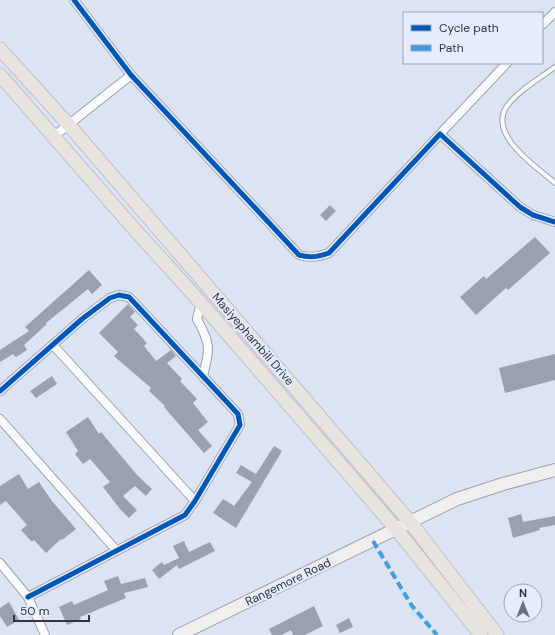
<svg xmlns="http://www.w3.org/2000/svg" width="555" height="635" font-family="'DM Sans',sans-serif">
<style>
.building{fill:#9aa0b0}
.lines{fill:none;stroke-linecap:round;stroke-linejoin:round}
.lane-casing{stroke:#9ca0ad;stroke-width:6}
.street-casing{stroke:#9ca0ad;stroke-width:10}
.secondary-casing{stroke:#9ca0ad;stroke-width:14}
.primary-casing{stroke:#bdc1ca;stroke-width:15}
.lane{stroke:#fafbfd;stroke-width:4}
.street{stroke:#fafbfd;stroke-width:8}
.secondary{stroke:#f0efee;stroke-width:12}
.primary{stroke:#e7e3df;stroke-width:13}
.quiet{stroke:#3e9de3;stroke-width:4;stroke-dasharray:8 4;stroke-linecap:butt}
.cycleway-casing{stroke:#e5ecfe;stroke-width:8}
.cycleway{stroke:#0057b8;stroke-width:5}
.labels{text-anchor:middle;stroke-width:4;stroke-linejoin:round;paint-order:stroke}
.street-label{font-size:12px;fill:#303540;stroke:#e5ecfe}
</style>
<rect width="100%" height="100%" fill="#dce3f3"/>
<!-- building -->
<path class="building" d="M330,205l6,6 -10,10 -6,-6z
M535,237l15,16 -42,37 -2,-2 -30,27 -16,-18 24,-21 2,3z
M89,270l13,15 -10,9 -4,-5 -42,34 1,1 -23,21 3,5 -11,7 -3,-3 -13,8v-12l29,-19 -4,-4z
M128,304l7,8 -5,5 8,8 -4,4 13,14 -3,3 12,15 15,-11 5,6 -9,7 15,16 -2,2 17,18 -4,4 15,19 -10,8 14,16 -8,7 -40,-46 1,-1 -16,-15 2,-3 -37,-32 4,-4 -19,-19z
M555,354v26l-50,13 -6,-25z
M52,376l5,8 -21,14 -6,-7z
M88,417l11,17 2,-2 37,44 14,13 -6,7 -11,-10 -12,10 14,14 -8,8 -9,-9 -17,-22 7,-5 -20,-23 -7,5 -8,-10 3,-3 -12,-19z
M274,446l8,5 -46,77 -23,-15 10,-14 11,7 18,-24 -16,-9 5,-8 15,9z
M19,474l9,15 11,-7 13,19 24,28 -14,11 -1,-1 -15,14 -12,-13 -2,2 -11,-12 6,-5 -21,-24 -6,4v-19z
M521,514l2,8 32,-6v9l-16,3 1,2 -27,8 -5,-20z
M184,541l5,11 21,-10 5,9 -36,18 -2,-4 -18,14 -7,-9 10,-8 2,3 15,-7 -6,-12z
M118,576l3,8 24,-6 3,9 -24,6 2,5 -46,19 1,2 -14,6 -8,-18 13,-6 2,4 34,-15 -4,-9z
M9,602l10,18 -12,7 -7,-11v-8z
M314,606l9,20 -18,9h-12l-2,-5 -9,5h-10l-3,-6z
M349,618l4,9 -13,6 -4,-8z"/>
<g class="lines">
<!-- lane casing -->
<g class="lane-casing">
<path id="lane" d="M555,67c-16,12 -36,23 -48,39 -20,29 30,61 48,77"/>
</g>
<!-- street casing -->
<g class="street-casing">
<path id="street" d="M74,0l57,75 168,180c11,3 19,2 30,-2l111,-119 80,73 13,8 22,7
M542,25l13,-13
M440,134l67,-71
M53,137l78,-62
M201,303l-4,16c14,25 13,30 6,57
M53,345l142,156
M0,391l82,-72 28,-21 9,-3 10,2 109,117 2,11 -45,76 -10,14 -157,82
M0,419l116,131
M0,563l28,34 17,38"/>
</g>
<!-- secondary casing -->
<g class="secondary-casing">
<path id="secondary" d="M179,635l278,-136 46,-15 52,-14"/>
</g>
<!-- primary casing -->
<g class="primary-casing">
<path id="primary" d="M0,49l68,75 343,399 86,112
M0,75l128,147 73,81 196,227 84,105"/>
</g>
<!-- lane -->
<use href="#lane" class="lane"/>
<!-- street -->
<use href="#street" class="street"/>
<!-- secondary -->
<use href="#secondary" class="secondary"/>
<!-- primary -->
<use href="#primary" class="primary"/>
<!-- quiet -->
<path class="quiet" d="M373,541l39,65 25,29"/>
<!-- cycleway casing -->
<g class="cycleway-casing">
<path id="cycleway" d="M74,0l57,75 168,180c11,3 19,2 30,-2l111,-119 80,73 13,8 22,7
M0,391l82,-72 28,-21 9,-3 10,2 109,117 2,11 -45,76 -10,14 -157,82"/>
</g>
<!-- cycleway -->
<use href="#cycleway" class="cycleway"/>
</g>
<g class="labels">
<!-- street labels -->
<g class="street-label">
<text transform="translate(253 339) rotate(49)" y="4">Masiyephambili Drive</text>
<text transform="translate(288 582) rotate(-26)" y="4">Rangemore Road</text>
</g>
</g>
<!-- legend -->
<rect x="403" y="12" width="140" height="52" fill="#e5ecfe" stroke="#9da3b2"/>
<rect x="411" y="25" width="20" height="6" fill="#0057b8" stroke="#9da3b2"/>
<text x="439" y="32" font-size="12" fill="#303540">Cycle path</text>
<rect x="411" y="45" width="20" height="6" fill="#3e9de3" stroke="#9da3b2"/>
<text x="439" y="52" font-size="12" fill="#303540">Path</text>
<!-- north arrow -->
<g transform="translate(523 603)"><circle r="19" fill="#e5ecfe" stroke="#9da3b2"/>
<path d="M0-3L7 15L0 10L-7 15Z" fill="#6c727f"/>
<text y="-6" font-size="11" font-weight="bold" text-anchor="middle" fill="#303540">N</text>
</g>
<!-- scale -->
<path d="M14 615v6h75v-6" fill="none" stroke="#303540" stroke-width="2"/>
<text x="20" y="615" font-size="12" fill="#303540" stroke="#e5ecfe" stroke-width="3" paint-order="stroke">50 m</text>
</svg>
